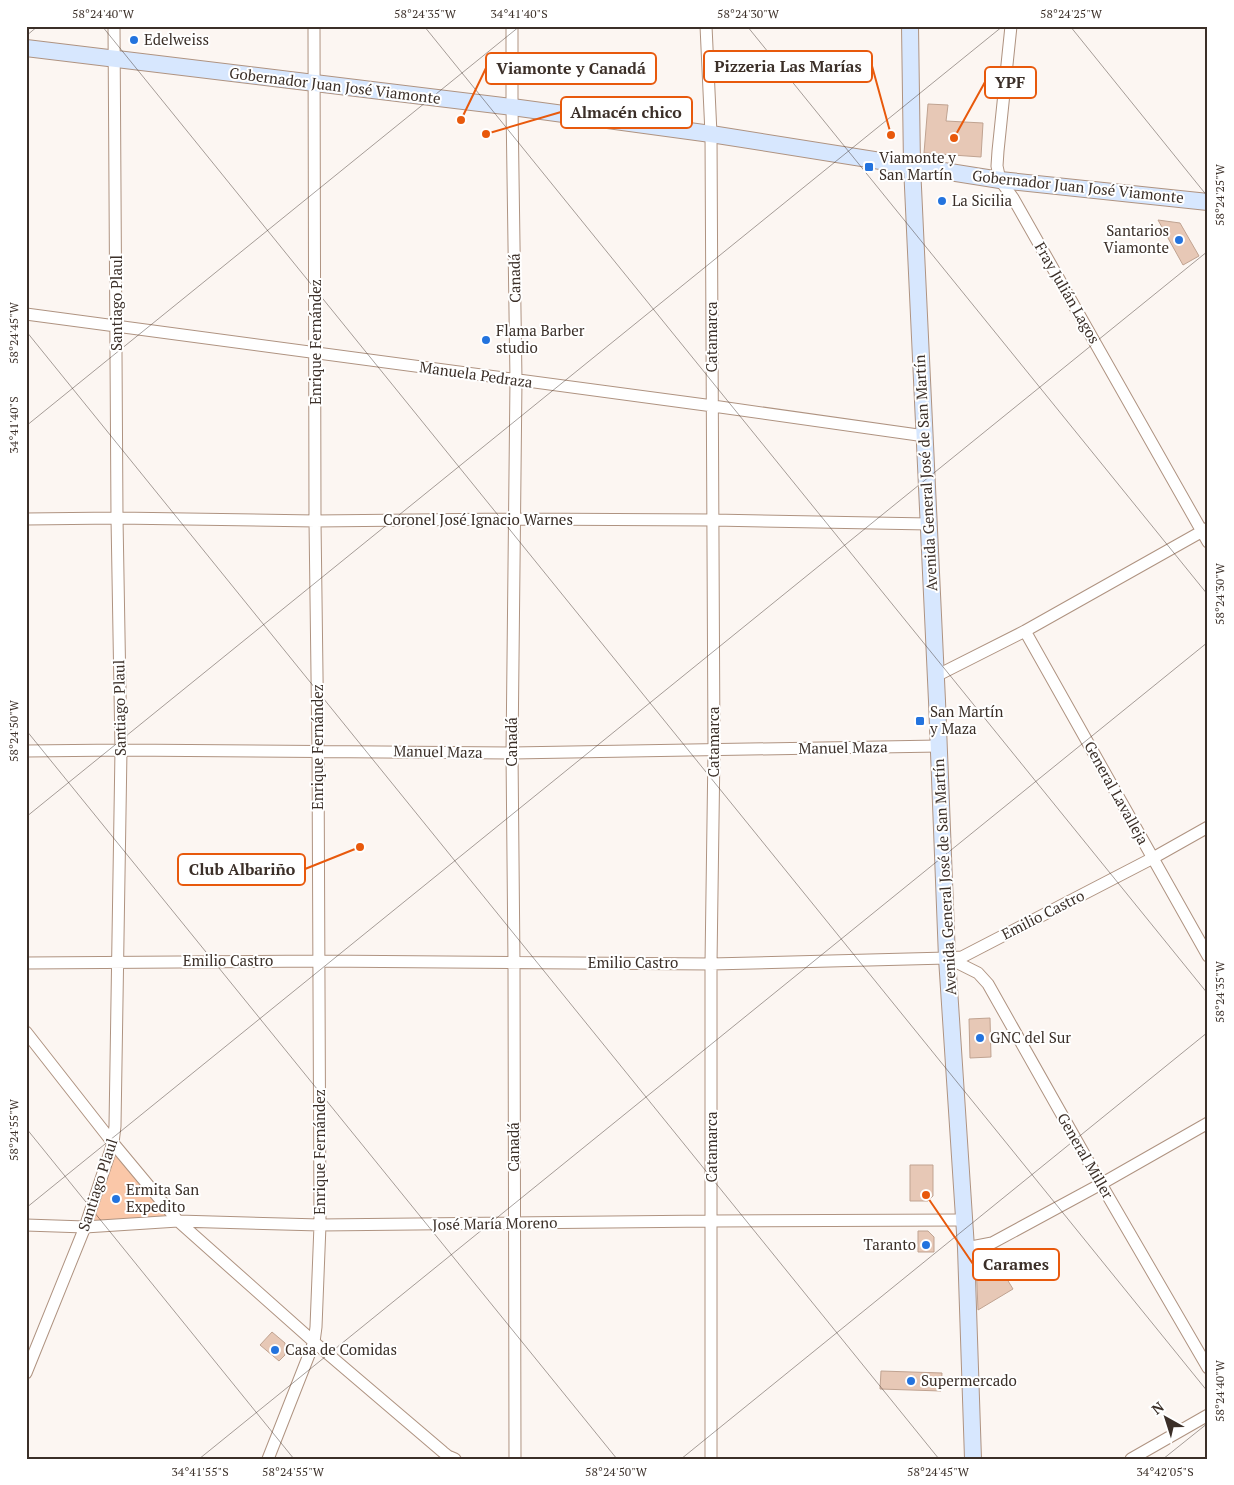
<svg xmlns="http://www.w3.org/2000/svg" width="1234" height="1485" font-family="'PT Serif',serif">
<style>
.green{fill:#fac7a8}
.building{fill:#e7c8b6;stroke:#c0a391}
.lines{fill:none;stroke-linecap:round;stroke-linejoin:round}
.street-casing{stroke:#af9381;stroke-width:13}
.secondary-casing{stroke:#af9381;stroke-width:18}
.street{stroke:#fff;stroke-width:11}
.secondary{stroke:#d7e7fe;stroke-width:16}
.ticks{fill:none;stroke:#3b2f28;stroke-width:1;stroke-opacity:0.45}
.poi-dot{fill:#2373de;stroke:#fff;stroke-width:2}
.labels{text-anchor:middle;stroke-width:4;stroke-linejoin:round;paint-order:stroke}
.poi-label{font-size:15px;fill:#3b2f28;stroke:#fff;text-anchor:start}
.street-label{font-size:15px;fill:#3b2f28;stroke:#fff}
.leader{fill:none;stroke:#e8590c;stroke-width:2}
.callout-dot{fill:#e8590c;stroke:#fff;stroke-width:2}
.callout{fill:#fff;stroke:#e8590c;stroke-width:2}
.callout-label{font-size:16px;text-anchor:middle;font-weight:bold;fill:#3b2f28}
.neatline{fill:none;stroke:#3b2f28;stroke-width:2}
.ticks-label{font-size:12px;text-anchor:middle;fill:#3b2f28}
</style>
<rect width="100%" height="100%" fill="#fcf6f2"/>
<!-- green -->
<path class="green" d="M113,1143l65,78 -93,6z"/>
<!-- building -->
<path class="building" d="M928,104l20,1 -2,16 37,2 -2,34 -57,-4z
M1158,220l22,3 19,33 -16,9z
M990,1018l1,39 -21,1 -1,-39z
M910,1165h23v31l-5,5h-18z
M918,1231h10l6,6v15h-16z
M991,1253l22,36 -35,21 -2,-48z
M272,1332l13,11v12l-6,6 -19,-16z
M881,1371l61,2 -1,18 -61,-2z"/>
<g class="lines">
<!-- street casing -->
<g class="street-casing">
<path id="street" d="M512,26v81l4,273 -4,373 2,210 1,496
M706,26l5,108 3,616 -3,214v495
M1011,26l-13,125 -1,15 3,14 13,18 195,344
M26,314l687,92 212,30
M26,519l91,-1 198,3 200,-2 198,1 216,4
M1025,631l183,325
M936,676l89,-45 183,-103
M26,751l95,-1 391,3 427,-7
M948,958l30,15 10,11 113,200 107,184
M26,963l293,-2 392,3 236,-6 15,-1 191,-99 55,-31
M26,1032l87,111 65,78 136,121 129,110 5,4 7,3
M26,1225l59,2 93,-6 142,4 392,-4 251,-1
M966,1248l26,-5 109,-59 107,-61
M26,1373l59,-146 28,-84 2,-17 6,-376 -4,-232 -3,-492
M268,1459l46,-117 2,-15 4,-102 -2,-474 -3,-230 -1,-495
M1131,1459l77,-44"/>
</g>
<!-- secondary casing -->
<g class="secondary-casing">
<path id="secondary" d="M910,26l2,140 25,535 10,257 19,290 7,211
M26,48l486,59 199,27 289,46 208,22"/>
</g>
<!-- street -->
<use href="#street" class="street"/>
<!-- secondary -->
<use href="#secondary" class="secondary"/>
</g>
<!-- ticks -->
<path class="ticks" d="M102,26l1106,1366M424,26l784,968M747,26l461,569M1070,26l138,171M26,36l12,-10M26,331l913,1128M26,426l494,-400M26,730l591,729M26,817l977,-791M26,1128l268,331M26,1208l1182,-957M199,1459l1009,-817M681,1459l527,-427M1163,1459l45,-36"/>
<!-- markers -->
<g class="poi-dot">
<circle cx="134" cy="40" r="5"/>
<rect x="864" y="162" width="10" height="10" rx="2.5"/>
<circle cx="942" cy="201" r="5"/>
<circle cx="1179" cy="240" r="5"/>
<circle cx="486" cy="340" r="5"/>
<rect x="915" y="716" width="10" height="10" rx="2.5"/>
<circle cx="980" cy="1038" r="5"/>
<circle cx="116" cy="1199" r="5"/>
<circle cx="926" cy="1245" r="5"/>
<circle cx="275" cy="1350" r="5"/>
<circle cx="911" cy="1381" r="5"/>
</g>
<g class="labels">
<!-- poi labels -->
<g class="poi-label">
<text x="144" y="45">Edelweiss</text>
<text x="879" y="163">Viamonte y<tspan x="879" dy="17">San Martín</tspan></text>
<text x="952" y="206">La Sicilia</text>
<text x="1169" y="236" text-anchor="end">Santarios<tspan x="1169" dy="17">Viamonte</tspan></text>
<text x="496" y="336">Flama Barber<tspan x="496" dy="17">studio</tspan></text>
<text x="930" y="717">San Martín<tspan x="930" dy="17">y Maza</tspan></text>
<text x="990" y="1043">GNC del Sur</text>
<text x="126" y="1195">Ermita San<tspan x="126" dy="17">Expedito</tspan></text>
<text x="916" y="1250" text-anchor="end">Taranto</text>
<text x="285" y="1355">Casa de Comidas</text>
<text x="921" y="1386">Supermercado</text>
</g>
<!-- street labels -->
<g class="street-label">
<text transform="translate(335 86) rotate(7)" y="5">Gobernador Juan José Viamonte</text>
<text transform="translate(1078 187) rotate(6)" y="5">Gobernador Juan José Viamonte</text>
<text transform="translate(515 278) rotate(-91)" y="5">Canadá</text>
<text transform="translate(1067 293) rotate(60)" y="5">Fray Julián Lagos</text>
<text transform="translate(117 303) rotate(-90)" y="5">Santiago Plaul</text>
<text transform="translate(712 337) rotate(-90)" y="5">Catamarca</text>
<text transform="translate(316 342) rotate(-90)" y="5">Enrique Fernández</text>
<text transform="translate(476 375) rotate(8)" y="5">Manuela Pedraza</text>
<text transform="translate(926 473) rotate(-93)" y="5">Avenida General José de San Martín</text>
<text x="478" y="525">Coronel José Ignacio Warnes</text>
<text transform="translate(120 708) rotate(-91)" y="5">Santiago Plaul</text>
<text transform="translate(512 742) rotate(-90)" y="5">Canadá</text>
<text transform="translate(714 742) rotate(-90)" y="5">Catamarca</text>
<text transform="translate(318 747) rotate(-90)" y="5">Enrique Fernández</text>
<text transform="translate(843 748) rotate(-1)" y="5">Manuel Maza</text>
<text transform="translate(438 752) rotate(1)" y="5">Manuel Maza</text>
<text transform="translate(1116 793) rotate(61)" y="5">General Lavalleja</text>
<text transform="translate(945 877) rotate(-93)" y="5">Avenida General José de San Martín</text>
<text transform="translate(1043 915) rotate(-27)" y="5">Emilio Castro</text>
<text x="228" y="966">Emilio Castro</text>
<text x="633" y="968">Emilio Castro</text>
<text transform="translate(514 1147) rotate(-90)" y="5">Canadá</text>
<text transform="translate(712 1147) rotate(-90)" y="5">Catamarca</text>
<text transform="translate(320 1152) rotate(-90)" y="5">Enrique Fernández</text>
<text transform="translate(1085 1156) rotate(60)" y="5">General Miller</text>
<text transform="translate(98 1185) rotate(-72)" y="5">Santiago Plaul</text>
<text transform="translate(495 1224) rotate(-1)" y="5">José María Moreno</text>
</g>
</g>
<!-- callouts -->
<path class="leader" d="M891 135L872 66M461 120L486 68M954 138L985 82M486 134L561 112M360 847L305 869M926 1195L973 1264"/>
<g class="callout-dot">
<circle cx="891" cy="135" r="5"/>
<circle cx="461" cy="120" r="5"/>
<circle cx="954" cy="138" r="5"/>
<circle cx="486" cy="134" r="5"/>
<circle cx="360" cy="847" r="5"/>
<circle cx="926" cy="1195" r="5"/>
</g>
<g class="callout">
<rect x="704" y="51" width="168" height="31" rx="5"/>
<rect x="486" y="53" width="170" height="31" rx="5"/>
<rect x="985" y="67" width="51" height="31" rx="5"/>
<rect x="561" y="97" width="131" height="31" rx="5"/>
<rect x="178" y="854" width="127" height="31" rx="5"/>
<rect x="973" y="1249" width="86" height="31" rx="5"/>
</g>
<g class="callout-label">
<text x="788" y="72">Pizzeria Las Marías</text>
<text x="571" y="74">Viamonte y Canadá</text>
<text x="1010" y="88">YPF</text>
<text x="626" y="118">Almacén chico</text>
<text x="242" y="875">Club Albariño</text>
<text x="1016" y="1270">Carames</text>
</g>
<!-- border -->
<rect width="1234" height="1485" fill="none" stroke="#ffffff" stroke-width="55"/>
<!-- north arrow -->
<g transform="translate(1166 1418) rotate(321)" stroke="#ffffff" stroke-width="4" paint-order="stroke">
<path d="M0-4L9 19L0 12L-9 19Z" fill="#3b2f28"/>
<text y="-8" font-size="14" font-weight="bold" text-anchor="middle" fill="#3b2f28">N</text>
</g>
<rect x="28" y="28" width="1178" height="1430" class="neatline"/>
<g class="ticks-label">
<text x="103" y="18">58°24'40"W</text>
<text x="425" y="18">58°24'35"W</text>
<text x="519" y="18">34°41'40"S</text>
<text x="748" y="18">58°24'30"W</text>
<text x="1071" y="18">58°24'25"W</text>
<text transform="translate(1220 195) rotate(-90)" y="4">58°24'25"W</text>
<text transform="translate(14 333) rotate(-90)" y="4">58°24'45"W</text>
<text transform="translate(14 425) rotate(-90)" y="4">34°41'40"S</text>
<text transform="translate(1220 594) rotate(-90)" y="4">58°24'30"W</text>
<text transform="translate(14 731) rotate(-90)" y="4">58°24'50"W</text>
<text transform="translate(1220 992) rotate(-90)" y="4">58°24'35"W</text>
<text transform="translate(14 1130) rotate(-90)" y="4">58°24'55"W</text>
<text transform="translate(1220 1391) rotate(-90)" y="4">58°24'40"W</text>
<text x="200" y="1476">34°41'55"S</text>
<text x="293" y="1476">58°24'55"W</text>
<text x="616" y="1476">58°24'50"W</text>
<text x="938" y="1476">58°24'45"W</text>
<text x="1165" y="1476">34°42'05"S</text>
</g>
</svg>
